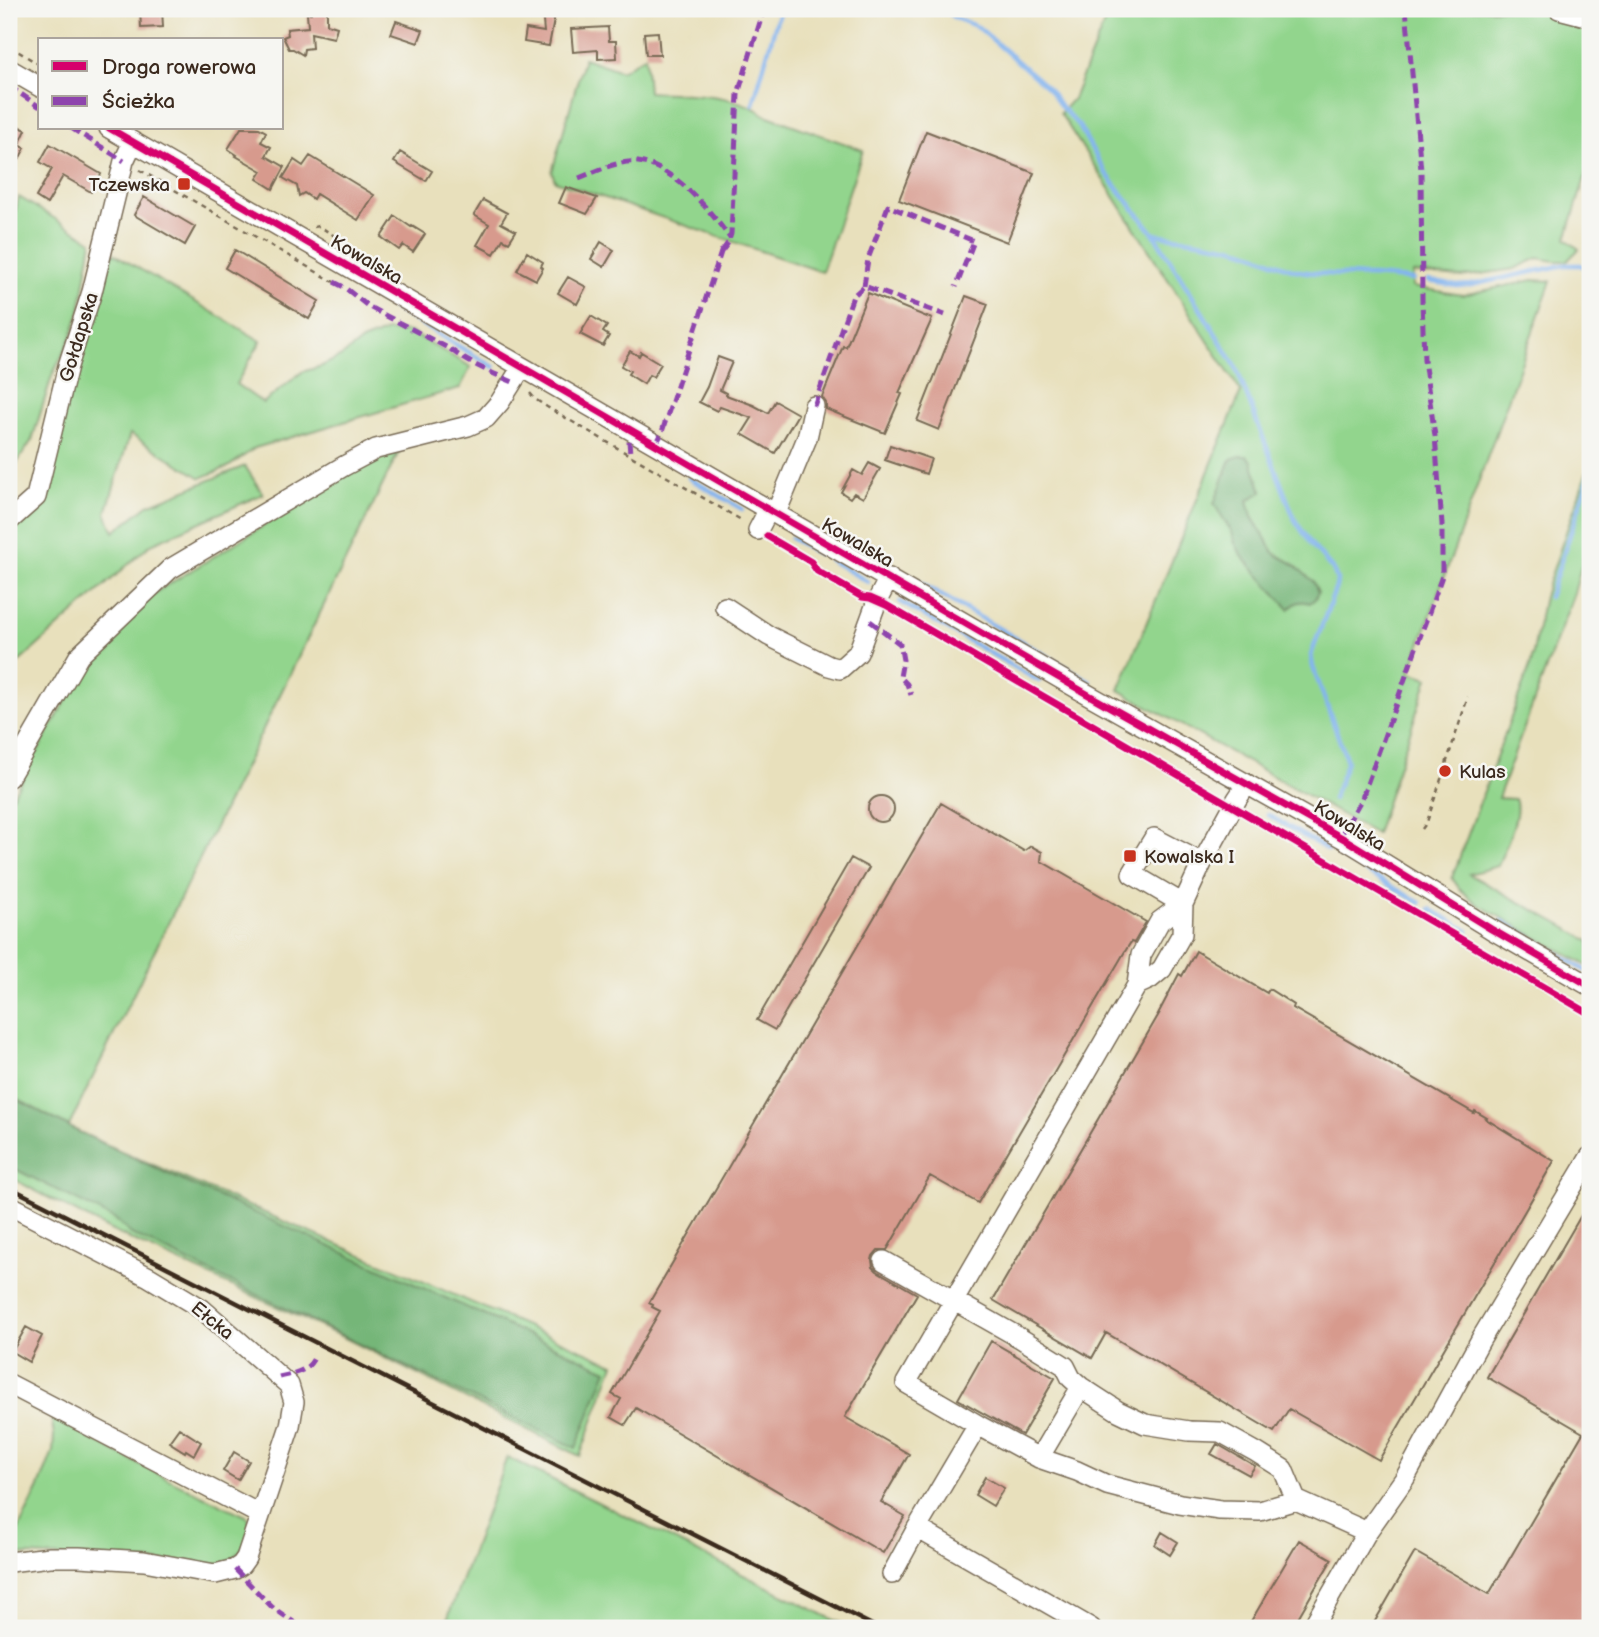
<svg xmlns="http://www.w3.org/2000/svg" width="1599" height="1637" font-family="'Balsamiq Sans',sans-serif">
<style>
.green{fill:#92d58d;stroke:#668056;stroke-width:2;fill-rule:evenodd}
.forest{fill:#75b678;stroke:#58704b;stroke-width:2}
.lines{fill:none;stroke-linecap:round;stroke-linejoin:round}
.stream{stroke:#83b4ef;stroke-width:4.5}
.building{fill:#d79a8d}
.minor-casing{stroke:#786a55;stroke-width:22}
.path{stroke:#786a55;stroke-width:2.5;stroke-dasharray:5 5;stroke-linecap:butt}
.minor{stroke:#fff;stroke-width:19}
.rail{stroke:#3b2a1e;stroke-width:4.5}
.quiet{stroke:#8e44ad;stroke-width:5;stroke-dasharray:10 5;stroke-linecap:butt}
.cycleway-casing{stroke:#f6f6f2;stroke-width:11}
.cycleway{stroke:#d6006c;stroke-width:7}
.poi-dot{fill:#c8321e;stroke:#f6f6f2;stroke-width:2.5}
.labels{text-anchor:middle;stroke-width:5;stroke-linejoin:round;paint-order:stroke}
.poi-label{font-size:19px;fill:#3b2a1e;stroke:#f6f6f2;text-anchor:start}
.street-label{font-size:19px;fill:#3b2a1e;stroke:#f6f6f2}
</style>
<rect width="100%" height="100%" fill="#f6f6f2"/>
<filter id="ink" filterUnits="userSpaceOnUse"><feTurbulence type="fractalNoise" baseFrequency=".0143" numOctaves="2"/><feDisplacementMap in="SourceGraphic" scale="14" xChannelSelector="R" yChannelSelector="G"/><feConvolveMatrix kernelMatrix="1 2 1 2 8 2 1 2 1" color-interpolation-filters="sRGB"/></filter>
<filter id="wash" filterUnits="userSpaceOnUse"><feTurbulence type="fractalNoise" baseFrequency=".00686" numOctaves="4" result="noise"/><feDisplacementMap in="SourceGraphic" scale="28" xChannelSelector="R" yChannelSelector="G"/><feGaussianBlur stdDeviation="1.57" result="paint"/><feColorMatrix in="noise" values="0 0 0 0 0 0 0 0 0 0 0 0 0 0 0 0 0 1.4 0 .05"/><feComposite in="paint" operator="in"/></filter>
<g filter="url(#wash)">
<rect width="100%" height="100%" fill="#e8e0bc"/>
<!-- green -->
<path class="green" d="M1110,9h421l59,14v139l-24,77 13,10 -12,12h-12l-17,-3 -24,11 -53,8 -48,-4 -1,14 51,8 70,-15 18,1 -141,391 18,6 -52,156 -257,-144 122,-298 -181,-279 13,-14zM1257,477l5,14 -14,9 4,17 23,37 17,9 11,38 -7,1 -7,7 -54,-66 -2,-11z
M645,56l3,36c37,2 86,0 117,23l98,35 -41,122 -267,-91 -3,-9 32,-114 37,13z
M19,197l73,44 -12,70 -9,27 -19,38 -20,64 -23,35v-240z
M113,253l148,88 -25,43 27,19 39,-31 20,-6 20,-10 20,-15 25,-10 23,1 61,35 -11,21 -205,60 -27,19 -27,11 -71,-44 -24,79 8,19 34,-27 97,-39 18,28 -112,50 -142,127v-141l28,-18 12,-51z
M408,433l-340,695 546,236 -34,92 -233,-117 -237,-109 -101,-53v-375l71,-126 68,-79 151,-93z
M1590,463v71l-16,59 -76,205 17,1c7,16 -11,50 -17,67l-29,8 121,67v26l-113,-63 -18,-16 -7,-10 79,-215 13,-67z
M51,1416c64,38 130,70 197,101 6,16 -6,40 -24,46 -3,1 -7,1 -11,2l-204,-11v-5l30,-62 14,-36 1,-16z
M507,1457l343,171h-406z"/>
<!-- forest -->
<path class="forest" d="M1240,456h7l5,5 10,31 -14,8 4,17 23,37 17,9 21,18 5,11 -3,7 -5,4c-10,-3 -14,-1 -21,6l-47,-53 -7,-13 -3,-11 -18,-28 17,-45z
M9,1095l62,33 108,51 428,191 -31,78 -445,-214 -15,-14 -107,-54z"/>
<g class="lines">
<!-- stream -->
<path class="stream" d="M950,9v5l3,3 25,10 70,61 14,20 17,18 26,46 49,62 81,131 60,155 16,24 22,26 4,10 -1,7 -25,68 2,12 34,94 -14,38
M753,104l27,-95
M1154,234c29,5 57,8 85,15 21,5 40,18 61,22 37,6 75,3 113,9
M339,276l155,91
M1428,281l29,5 14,-1 93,-20h17l9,6
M689,478l53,31
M840,537l56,32
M791,538l28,16
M830,560l38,22
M906,575l184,106
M1549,597l41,-122
M900,602l139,79
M1268,815l60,35
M1339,856l81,47
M1430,909l38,22
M1502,921l88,52"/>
</g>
<g id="blocks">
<!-- building -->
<path class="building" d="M140,9h22l1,18 -22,1z
M311,9h16v15l10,3 -3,11 -23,-5 1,15 -8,1 -1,6 -10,-6h-4l-6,-12 5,-2 -1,-6 21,-2 -1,-14h4z
M542,9h14l-7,37 -25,-4 2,-13 18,3z
M396,21l27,9 -5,13 -27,-9z
M608,27l1,14h7l1,17 -19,1v-9l-25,2 -2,-23z
M658,32l2,23h-14l-2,-22z
M14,124l12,6 -7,15 6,3 -16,30v-45z
M241,128h18l7,4 -5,10 10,5 -5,9 19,11 -12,22 -16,-10 5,-8 -26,-15 1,-1 -9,-6z
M926,131l108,42 -27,69 -108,-42z
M50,144l51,30 -10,18 -28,-16 -16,28 -11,-7 16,-28 -12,-7z
M400,152l32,19 -6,10 -32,-19z
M310,156l64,39 -16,25 -42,-26 -3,5 -9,-6 -5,3 -2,-10 -14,-8 11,-18 9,6z
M566,187l31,11 -10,16 -28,-11z
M144,197l51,30 -10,18 -51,-30z
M483,200l24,13 -6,10 15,8 -7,11 -6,-3 -9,15 -17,-9 12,-21 -15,-9z
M395,216l16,11 1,-1 13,8 -12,18 -10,-7 -4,5 -18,-13z
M601,242l13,8 -10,17 -13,-8z
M235,250l84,51 -10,18 -84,-51z
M527,252l16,10 -2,4 2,2 -7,12 -19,-10z
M568,277l18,10 -9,17 -19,-11z
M868,293l64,26 -33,74 3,1 -17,39 -59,-24v-6l-4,-6 21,-51 3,1z
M966,296l22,8 -49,126 -22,-9z
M591,316l16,10 -4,6 6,4 -6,10 -23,-12z
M630,351l9,5 2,-4 20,12 -8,13 -4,-2 -5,9 -16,-10 2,-3 -9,-5z
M718,357l14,5 -12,28 6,3v2l27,10 15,8 7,-12 23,13 -23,39 -33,-19 10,-16 -32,-11 -3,4 -18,-9 8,-15z
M890,445l41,14 -5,15 -41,-14z
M869,463l11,6 -17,29 -9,-5 -4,5 -9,-6 12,-22 9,5z
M868 809a13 13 0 1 1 26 0a13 13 0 1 1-26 0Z
M941,803l83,48 7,-5 11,6 -1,9 105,61 -12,21 -3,-1 -7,11 -146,250 -48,-27 -43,74h-9l-5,6 -1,4 1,7 4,4 40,23 -72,123 64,37 -28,48 24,14 -22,37 -247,-145 -11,17 -14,-8 10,-18 -9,-5 48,-83 -8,-4 1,-2 -4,-2z
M851,858l18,10 -94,162 -18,-10z
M1196,951l71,42 2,-4 25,16 -1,3 181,105 1,-2 12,7 -1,1 68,42 -175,299 -90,-51 -15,23 -168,-99 -14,25 -99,-58 166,-286h-1l21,-40 3,2z
M1590,1200v428h-219l44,-76 74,42 94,-161 -96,-56z
M26,1327l16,9 -13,26 -17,-10z
M991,1341l64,37 -33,57 -64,-36z
M179,1428l22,14 -7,13 -8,-5 -1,2 -16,-10z
M1217,1444l38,22 -6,9 -38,-21z
M234,1452l15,9 -11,19 -15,-9z
M985,1477l19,11 -11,18 -18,-11z
M1162,1532l16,10 -8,13 -15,-10z
M1299,1540l33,19 -40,69h-45z"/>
</g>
</g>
<g filter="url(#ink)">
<use href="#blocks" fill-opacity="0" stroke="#786a55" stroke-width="2"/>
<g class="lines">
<!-- minor casing -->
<g class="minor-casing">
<path id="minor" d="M1559,9l31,8
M9,69l31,18
M109,128l978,566 259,146 145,89 99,57
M776,513l31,-75 7,-32
M9,521l27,-24 32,-131 24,-74 32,-131 9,-19
M758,530l11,-21
M725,607l44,29 60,30 11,3 18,-16 19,-52 12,-23
M9,777l70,-121 91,-87 174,-103 32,-17 92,-23 18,-8 14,-16 22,-35
M1183,904l-23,17 -19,34 -4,30 -231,398 72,42 61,33 38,13 30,14 73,19 40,6 40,1 36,-11
M1183,904l-51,-30 22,-36 48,25
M1137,985l13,-6 12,-10 20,-35 1,-30 19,-41 35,-64 10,-15
M9,1205l140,72 53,32 87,76 5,17 -4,24 -44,132 -5,7 -6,4 -20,5 -71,-13 -65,-4h-29l-41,5
M884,1261l136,77 45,28 6,12 10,9 37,24 27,13 44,7 31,1 36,20 27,17 13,31 71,32 38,-54 76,-139 109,-182
M9,1384l250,130
M1039,1458l42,-71
M917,1528l174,100
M892,1574l25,-46 61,-103
M1312,1628l55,-96"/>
</g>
<!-- path -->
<path class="path" d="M9,49l10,3 21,13
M140,170l194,112
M314,227l5,-1 28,18
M530,393l5,6 12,8 196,114
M1422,829l5,-7 41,-125"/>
<!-- minor -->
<use href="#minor" class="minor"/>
<!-- rail -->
<path class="rail" d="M9,1187l869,441"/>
<!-- quiet -->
<path class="quiet" d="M9,86l31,21
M71,128l53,33
M579,178c18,-7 39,-18 59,-16 35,4 72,48 92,76
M722,251l6,-8 3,-9 7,-140 26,-85
M334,282l10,5 25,20 81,42c18,14 42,24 63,33
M864,286l4,-27 20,-53 86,35 -18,46
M814,406l39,-110 11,-10 81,29
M629,441l1,13
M656,444l5,-9 62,-189
M870,621l30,23 3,16 -3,17 7,7 4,11
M1340,837l22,-39 80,-222v-52l-7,-88 -11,-76 -2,-61 -1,-129 -15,-161
M279,1377c16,-4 29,-5 36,-21
M235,1569l37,38 30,21"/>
<!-- cycleway casing -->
<g class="cycleway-casing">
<path id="cycleway" d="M109,128l978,566 259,146 145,89 99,57
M767,536l44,26 6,9 45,26 8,1 16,7 704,409"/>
</g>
<!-- cycleway -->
<use href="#cycleway" class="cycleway"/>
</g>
</g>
<!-- markers -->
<g class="poi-dot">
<rect x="177" y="177" width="14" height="14" rx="3.5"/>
<circle cx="1445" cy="771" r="7"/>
<rect x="1123" y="849" width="14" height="14" rx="3.5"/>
</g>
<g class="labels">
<!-- poi labels -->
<g class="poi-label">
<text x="170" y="191" text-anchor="end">Tczewska</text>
<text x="1459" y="778">Kulas</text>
<text x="1144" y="863">Kowalska I</text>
</g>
<!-- street labels -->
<g class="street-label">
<text transform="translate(367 259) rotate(30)" y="7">Kowalska</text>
<text transform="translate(78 337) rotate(-73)" y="7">Gołdapska</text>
<text transform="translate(858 542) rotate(30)" y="7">Kowalska</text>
<text transform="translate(1350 825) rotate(31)" y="7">Kowalska</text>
<text transform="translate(213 1320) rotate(39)" y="7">Ełcka</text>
</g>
</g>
<!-- margin -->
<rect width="1599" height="1637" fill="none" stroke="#f6f6f2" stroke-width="35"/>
<!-- legend -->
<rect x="38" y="38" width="245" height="91" fill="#f6f6f2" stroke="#aba49d" stroke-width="2"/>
<rect x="52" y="61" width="35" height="10" fill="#d6006c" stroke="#aba49d" stroke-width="2"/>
<text x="102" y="74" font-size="21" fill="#3b2a1e">Droga rowerowa</text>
<rect x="52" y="96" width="35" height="10" fill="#8e44ad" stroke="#aba49d" stroke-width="2"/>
<text x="102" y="108" font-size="21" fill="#3b2a1e">Ścieżka</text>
</svg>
